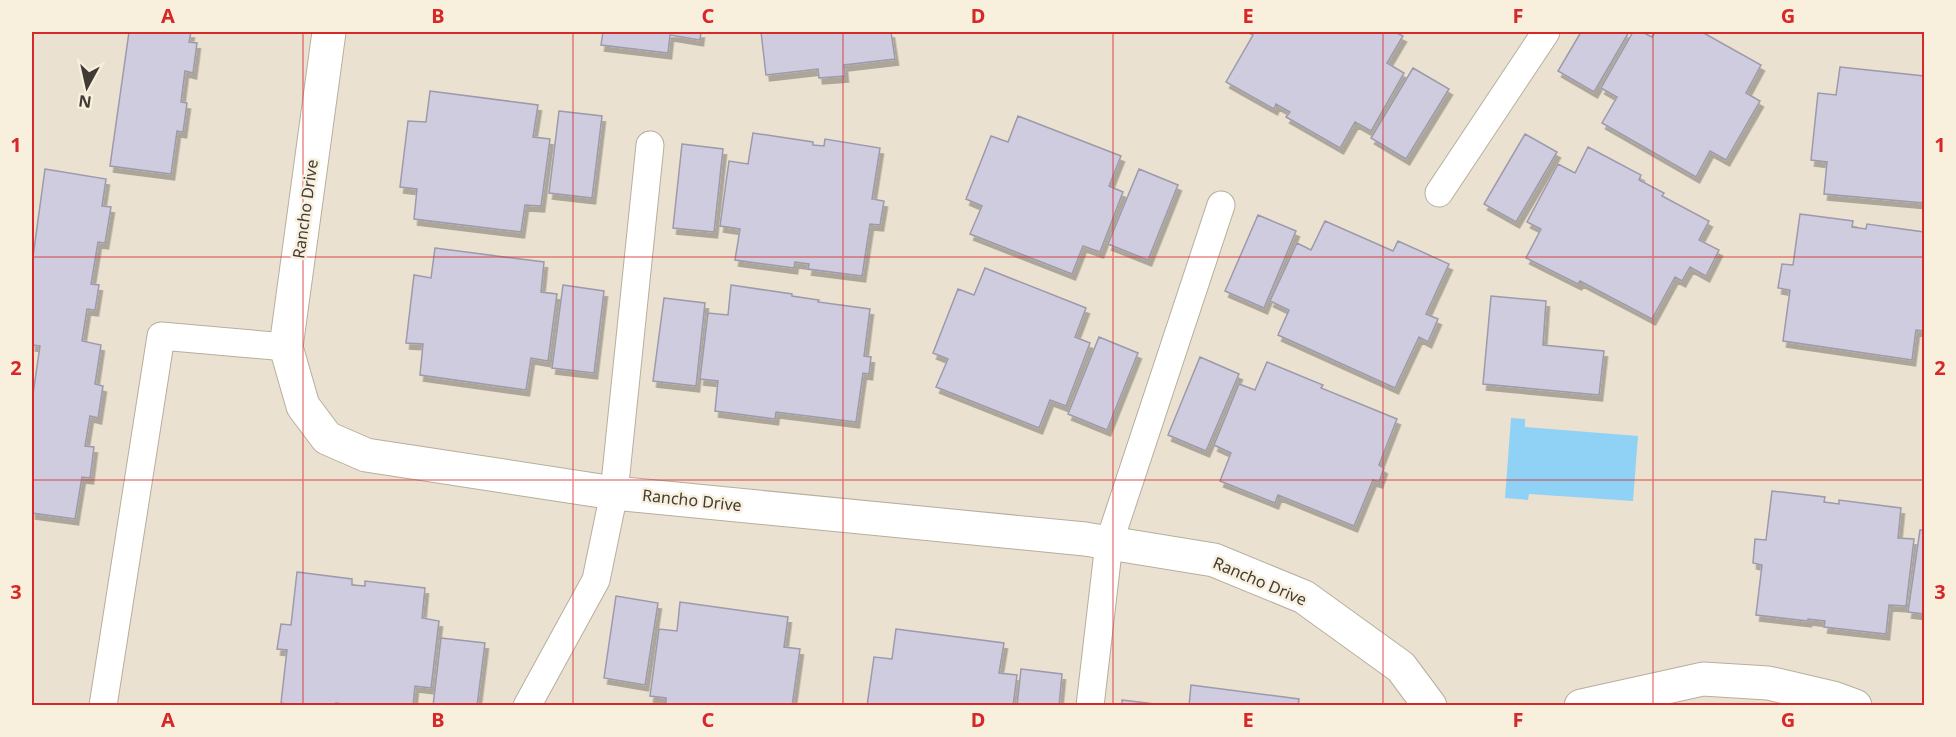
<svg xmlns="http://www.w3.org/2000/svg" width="1956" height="737" font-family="'Noto Sans',sans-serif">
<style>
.water{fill:#90d2f6}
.building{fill:#ceccde;stroke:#9c9aab;stroke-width:1.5;filter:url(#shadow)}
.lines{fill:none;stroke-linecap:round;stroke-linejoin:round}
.lane-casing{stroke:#b7ae9d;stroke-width:29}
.street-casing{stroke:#b7ae9d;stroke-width:35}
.lane{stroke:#fff;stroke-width:27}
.street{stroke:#fff;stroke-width:33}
.grid{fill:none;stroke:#d62828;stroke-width:1.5;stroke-opacity:0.55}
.labels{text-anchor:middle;stroke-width:5;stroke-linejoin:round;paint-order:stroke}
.street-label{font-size:16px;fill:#403c35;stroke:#f9efdd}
.neatline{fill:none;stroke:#d62828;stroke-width:2}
.grid-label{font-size:20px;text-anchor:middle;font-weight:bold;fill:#d62828}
</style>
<defs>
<filter id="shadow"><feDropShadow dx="3.5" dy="6" stdDeviation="0" flood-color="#0004"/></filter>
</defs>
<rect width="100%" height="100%" fill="#ebe1d0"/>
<!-- water -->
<path class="water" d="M1511,418l14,1v8l113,9 -5,65 -104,-7 -1,6 -23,-2z"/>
<!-- building -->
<path class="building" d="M129,32h62l-2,10 8,1 -4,30 -8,-2 -4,31 6,1 -4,29 -6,-1 -6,43 -61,-8z
M603,32h98l-1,8 -30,-5 -2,18 -67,-8z
M761,32h130l4,27 -51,6 1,11 -26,2 -1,-9 -52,6z
M1247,32h148l8,4 -16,27 17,10 -33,58 -16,-9 -15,26 -54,-31 4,-5 -14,-8 -2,5 -48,-27 27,-47z
M1581,32h48l-35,60 -36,-21z
M1633,32h9l10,5 3,-5h47l59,33 -15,28 14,8 -34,59 -16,-9 -14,26 -94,-54 15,-26 -16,-9z
M1840,67l84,9v127l-100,-9 3,-32 -16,-2 7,-67 18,2z
M1413,68l36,21 -43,70 -35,-21z
M430,91l108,14 -5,32 17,2 -9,67 -16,-1 -4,27 -107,-13 3,-30 -17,-2 8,-66 18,1z
M559,111l43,5 -10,82 -43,-5z
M1018,116l103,40 -12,30 14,6 -23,60 -17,-6 -11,28 -102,-40 12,-28 -16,-7 25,-63 17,6z
M753,133l60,9v3l11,1 1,-7 55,9 -8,51 12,2 -4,24 -10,-1 -8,52 -54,-7 1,-5 -14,-2 -1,6 -59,-8 5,-31 -20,-3 9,-65 19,3z
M1525,134l32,18 -41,70 -32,-18z
M682,144l41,5 -9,83 -41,-4z
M1588,147l53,28 -2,5 25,13 -2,3 47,25 -10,19 20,10 -13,26 -16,-9 -8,14 -7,-4 -23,42 -72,-38 -2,3 -52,-26 15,-29 -14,-7 31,-58 17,9z
M45,169l61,10 -4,27 9,1 -6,36 -7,-1 -7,42 8,1 -4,25 -8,-1 -5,32 19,4 -6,39 8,2 -5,32 -8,-2 -5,30 9,1 -4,31 -8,-1 -7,42 -43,-6v-112l8,-55 -8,-1v-81z
M1139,169l39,16 -30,75 -40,-16z
M1800,214l53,7 -1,6 14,2 1,-5 57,8v99l-8,-1 -4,30 -129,-19 7,-51 -12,-2 4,-24 11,1z
M1258,215l38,16 -32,77 -39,-17z
M1325,221l68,30 5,-10 51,23 -23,50 12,5 -10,23 -9,-5 -24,51 -117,-53 11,-25 -19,-9 27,-58 14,7z
M435,248l109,14 -3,30 16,2 -9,67 -17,-3 -5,32 -106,-15 3,-31 -17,-1 8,-68 17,3z
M985,268l101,40 -11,29 15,6 -24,63 -16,-6 -11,28 -103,-41 12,-28 -15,-6 25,-64 16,6z
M563,285l41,6 -10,82 -42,-5z
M731,285l61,9v2l27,4 -1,2 52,7 -6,47 7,1 -2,17 -6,-1 -7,49 -80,-10 -1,7 -60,-8 3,-30 -18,-2 8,-66 20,2z
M1491,296l55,5 -3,44 61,6 -5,44 -116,-11z
M664,298l41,5 -9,83 -43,-5z
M1099,337l39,16 -31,77 -39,-16z
M1200,357l39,17 -33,77 -38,-16z
M1267,362l56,23 -2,3 76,31 -18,46 5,3 -5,14 -6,-2 -19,46 -76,-31 -3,8 -55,-22 11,-28 -17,-8 25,-61 16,6z
M1772,491l53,6 -1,5 15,2v-4l62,8 -3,30 16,1 -8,67 -17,-1 -3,29 -62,-7 1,-6 -17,-2v2l-52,-6 6,-50 -9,-2 2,-24 11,1z
M1920,530h4v84l-16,-2z
M297,572l55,7v6l13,1v-5l60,7 -3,30 17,3 -8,67 -16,-2 -2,20h-62l-15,-3v3h-39l-16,-3 6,-53 -10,-1 4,-25 10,1z
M616,596l42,7 -13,82 -41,-7z
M680,602l108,15 -4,30 16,2 -8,57h-126v-8l-16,-2 9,-67 18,2z
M896,629l108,14 -5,30 18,2 -4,31h-146l7,-49 18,2z
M441,638l44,5 -8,63h-44z
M1021,669l41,5 -3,32h-42z
M1191,685l108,14 -1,7h-109z
M1122,700l41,5v1h-41z"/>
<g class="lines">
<!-- lane casing -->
<g class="lane-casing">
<path id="lane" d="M1439,193l107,-161
M103,706l58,-370 125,11
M527,706l69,-126 18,-87 36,-348
M1090,706l19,-163 112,-338"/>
</g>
<!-- street casing -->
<g class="street-casing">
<path id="street" d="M329,32l-43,315 17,59 24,32 39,17 248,38 471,46 129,21 90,37 97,70 29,39
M1581,706l122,-27 65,4 65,15 22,8"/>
</g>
<!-- lane -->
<use href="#lane" class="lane"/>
<!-- street -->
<use href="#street" class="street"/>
</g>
<!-- grid -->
<path class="grid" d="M303,32v674M573,32v674M843,32v674M1113,32v674M1383,32v674M1653,32v674M32,257h1892M32,480h1892"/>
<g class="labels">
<!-- street labels -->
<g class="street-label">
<text transform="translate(305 209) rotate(-82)" y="6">Rancho Drive</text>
<text transform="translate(692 500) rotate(6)" y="6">Rancho Drive</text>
<text transform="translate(1260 581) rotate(23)" y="6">Rancho Drive</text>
</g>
</g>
<!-- border -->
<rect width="1956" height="737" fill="none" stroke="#f9efdd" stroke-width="66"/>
<!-- north arrow -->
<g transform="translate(87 87) rotate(188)" stroke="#f9efdd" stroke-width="4.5" paint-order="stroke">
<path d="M0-4.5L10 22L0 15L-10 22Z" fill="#403c35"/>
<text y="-9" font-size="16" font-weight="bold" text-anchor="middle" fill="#403c35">N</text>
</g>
<rect x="33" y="33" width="1890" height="671" class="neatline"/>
<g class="grid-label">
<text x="168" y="23">A</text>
<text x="438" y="23">B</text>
<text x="708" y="23">C</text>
<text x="978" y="23">D</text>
<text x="1248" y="23">E</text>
<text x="1518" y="23">F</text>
<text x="1788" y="23">G</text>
<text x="16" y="152">1</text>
<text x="1940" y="152">1</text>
<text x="16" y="375">2</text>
<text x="1940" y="375">2</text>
<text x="16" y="599">3</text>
<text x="1940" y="599">3</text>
<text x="168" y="727">A</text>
<text x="438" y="727">B</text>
<text x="708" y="727">C</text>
<text x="978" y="727">D</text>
<text x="1248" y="727">E</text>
<text x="1518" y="727">F</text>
<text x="1788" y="727">G</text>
</g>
</svg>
